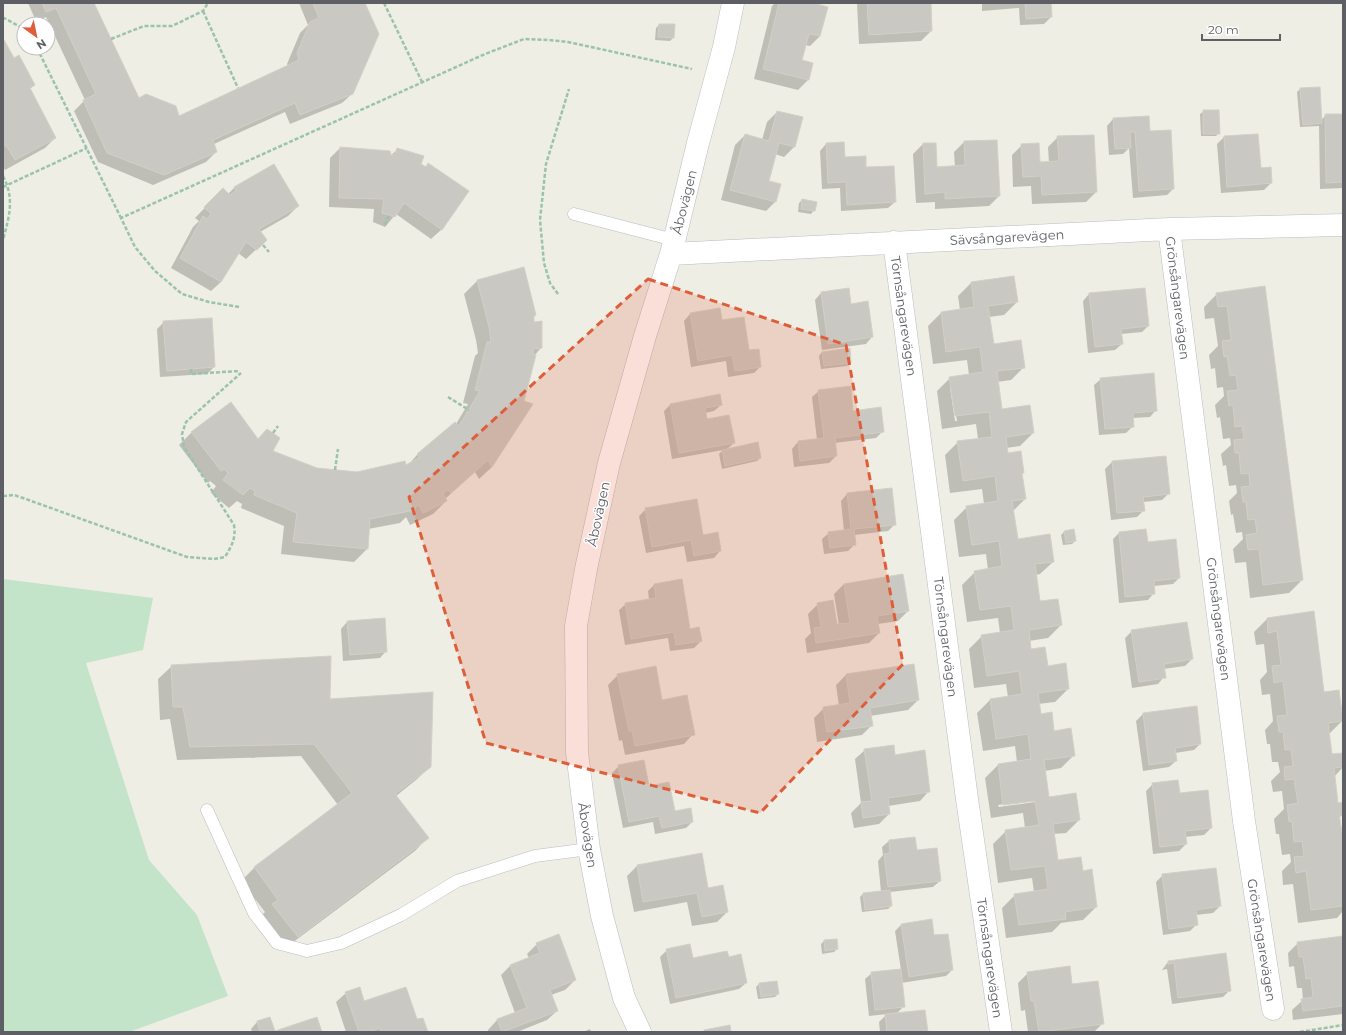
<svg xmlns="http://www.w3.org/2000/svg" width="1346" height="1035" font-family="Montserrat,sans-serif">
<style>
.green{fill:#c3e4c8}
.shadow{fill:#0003;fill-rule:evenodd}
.building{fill:#cac8c2;stroke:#d3d0c4}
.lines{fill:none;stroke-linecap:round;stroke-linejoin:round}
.service-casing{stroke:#babbc0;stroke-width:13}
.minor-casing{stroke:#babbc0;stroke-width:23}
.path{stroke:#9bc3ac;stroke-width:2.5;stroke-dasharray:4 2;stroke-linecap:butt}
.service{stroke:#fff;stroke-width:12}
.minor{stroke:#fff;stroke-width:22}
.marked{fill:#df5e3a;fill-opacity:0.2;stroke:#df5e3a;stroke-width:3;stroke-dasharray:8 5;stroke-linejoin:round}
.labels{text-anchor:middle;stroke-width:3;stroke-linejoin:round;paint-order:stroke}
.street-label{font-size:13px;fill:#5d5f65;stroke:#fff}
</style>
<rect width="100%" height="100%" fill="#eeeee5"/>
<!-- green -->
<path class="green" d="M3,579l150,19 -10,52 -57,13 63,197 48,55 31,81 -99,36h-126z"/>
<!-- shadow -->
<path class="shadow" d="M28,3h65l45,97 40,17 110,-51 -1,-2 13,-31 8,-8 -9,-22h65l-11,90 -11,10 -52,21 -5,-12 -71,32 2,8 -10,10 -53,23 -55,-23 -24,-51 11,-11 -39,-83 -10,4z
M775,3h34l11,33 -10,10 -5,-1 -4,16 11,3 -4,16 -10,10 -44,-11 18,-73z
M857,3h73l1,28 -10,10 -62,3z
M982,3h68l1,14 -7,7 -24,1 -1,-17 -37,3z
M659,25l14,13 -3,3 -15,-1 1,-12z
M3,40l10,20 21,25 -5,5 26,48 -10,10 -40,22 -2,-3z
M1300,89l21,31 5,-5h17v73l-23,1 -1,-63 -19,1 -3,-35z
M1204,111l15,22 -3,3h-15l-1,-22z
M777,112l25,6 -8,29 -10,10 -9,-3 -7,27 7,21 -9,9 -45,-11 14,-55 10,-10 17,5 5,-18z
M1113,119l36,13 24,57 -6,6 -34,3 -4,-50 -6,6 -14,1 -2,-29z
M1257,135l3,34 11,14 -7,7 -43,3 -4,-49 7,-7z
M1058,137l38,55 -10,10 -54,2 -1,-18 -18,1 -1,-32 10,-10 17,18h10l-1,-16z
M964,142l35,54 -10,10 -54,3v-7l-19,1 -3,-49 10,-10 13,24 19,-1 -1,-15z
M826,144l18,14 21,11 30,33 -7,6 -47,3 -1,-23 -18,1 -2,-38z
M340,148l50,8 8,-7 22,15 48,27 -27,39 -10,9 -35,-25 -11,13 -12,-5 1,-13 -45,-2 1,-49z
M274,165l24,41 -10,10 -28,16 6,8 -20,19 -8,-6 -17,29 -10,9 -40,-23 22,-41 6,-6 -4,-3 28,-29 5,5 6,-6z
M802,200l12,10 -3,4 -13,-2 1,-9z
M477,281l58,34 -2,2v6l8,25 -7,8 -11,46 8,2 -39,63 -13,12 -4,-7 -30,27 1,2 -13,13 -23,11 -4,-8 -6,6 -32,6 -1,20 -13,13 -73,-8 3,-28 -43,-18 1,-4 -5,-3 -8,7 -18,-15 5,-7 -6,-5 -2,2 -29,-38 13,-13 66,8 14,12 45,17 40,4 50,-7 10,-11 39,-31 12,-20 -5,-1 12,-47 3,-3 -2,-13 -12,-46z
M971,283l46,19 -13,13 -15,2 4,29 31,21 -13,13 -14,2 4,28 32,23 -13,13 -14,2 1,6 16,19 -2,2 4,24 -12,12 4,29 36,22 -13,12 -4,1 3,27 22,23 -13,13 -19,3 1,9 38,39 -13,13 -17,2 2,11 34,40 -13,13 -16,3 3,27 31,22 -13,13 -13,1 4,27 26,11 13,35 -13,13 -22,3 -9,9 -46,6 -4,-30 13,-13 19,-3 -2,-14 -34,5 -5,-39 13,-13 19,-3 -2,-15 -32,5 -6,-40 13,-13 19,-3 -2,-16 -32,5 -6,-38 13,-13 18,-3 -2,-13 -32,4 -5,-39 13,-13 18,-3 -2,-15 -31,4 -5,-37 13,-13 13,-2 -2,-16 -27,3 -5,-37 13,-13 17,-3 -2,-15 -32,4 -5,-38 13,-13 20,-3 -2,-15 -34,5 -5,-38 13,-13 19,-3 -2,-15 -34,4 -5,-38 13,-13 19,-3 -2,-14zM950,387h2l5,34h-2zM1035,799v3l-36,5 -1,-2z
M1264,287l38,293 -13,13 -39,5 -4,-36 -11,1 -2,-14 10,-10 -1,-7 -6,1 -3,-19 -2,1 -2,-14 8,-8 -1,-8 -7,1 -3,-21 -3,1 -2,-12 10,-9 -1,-7 -7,1 -3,-22 -3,1 -2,-13 9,-9 -1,-9 -6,1 -2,-20 -4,1 -2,-14 9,-9 -4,-28 -9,1 -1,-12 13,-13z
M821,293l29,12 22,32 -6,7 -44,6 -7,-50z
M1089,294l59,32 -6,6 -21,2 1,10 -7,6 -27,3 -5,-52z
M719,309l2,13 28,29 11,16 -6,6 -26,4 -2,-16 -35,6 -7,-46 6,-7z
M164,322l50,45 -7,7 -47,3 -3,-48z
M1343,337v11l-1,-10z
M822,352l28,11 -3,3 -26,3 -2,-13z
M1101,379l55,31 -6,7 -18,1 1,8 -7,7 -27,2 -5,-50z
M819,391l63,41 -6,6 -42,5 2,13 -7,7 -35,4 -2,-18 6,-7 19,-2 -5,-43z
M670,405h51l-7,6 -9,2 1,7 28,23 -8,7 34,8 -3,3 -35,8 -3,-15 4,-4 -51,9 -8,-48z
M1165,457l4,36 -7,7 -19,2 1,8 -7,7 -26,3 -6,-51 7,-7z
M847,494l48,30 -7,7 -34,4 1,9 -7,7 -24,3 -2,-15 7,-6 15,-2 -3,-30z
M646,509l56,27 18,15 -6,7 -27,4 -3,-16 -38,7 -7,-37z
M1064,532l11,9 -3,3 -9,1 -2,-10z
M1119,533l28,10 32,35 -6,6 -19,2v7l-6,7 -29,3 -6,-64z
M902,575l6,36 -10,10 -20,3 1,9 -10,10 -62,10 -2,-14 6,-6 -3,-19 10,-10 18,22 3,-1 -5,-31 10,-10z
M654,585l35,45 12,11 -7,7 -24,3 -2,-13 -43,7 -6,-35 7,-6 23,-4 -1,-9z
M1314,613l10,80 18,28 -13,13 2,21h12v12l-9,10 3,27 6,5v5l-4,4 2,16h2v77l-6,7 -39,5 -5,-39 -10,1 -1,-14 9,-9 -1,-8 -8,1 -3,-21h-3l-2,-15 10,-10 -2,-18 -9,1 -2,-11 9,-9 -2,-10h-6l-2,-18h-3l-2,-14 8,-9 -3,-27 -8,1 -2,-15 7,-8 -3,-28 -8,1 -2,-13 13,-13z
M347,622l39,29 -6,7 -37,3 -2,-32z
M1132,631l60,28 -7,7 -22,3 1,8 -6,7 -26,4 -7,-50z
M913,665l5,35 -10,10 -38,6 2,9 -10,10 -45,7 -3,-24 10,-10 15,-2 -3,-21 10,-10z
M172,666l258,101 -14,13 -20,16 31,42 -12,13 -131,98 -24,-32 5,-5 -24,-31 13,-13 84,-63 -37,-49 -124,4 -7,-41 -10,1 -2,-41z
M618,675l44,26 31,33 -9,10 -59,11 -3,-15 -3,1 -11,-56z
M1196,707l4,37 -6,6 -19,3 1,8 -7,6 -26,4 -7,-50 7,-7z
M865,750l29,6 35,35 -9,10 -32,5 1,8 -10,10 -25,4 -3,-15 10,-10 -6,-44z
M619,766l29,21 26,25 18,10 -6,6 -31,6 -2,-12 -30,6 -11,-55z
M1153,784l26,11 32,33 -7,7 -19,2 1,7 -7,7 -26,3 -7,-63z
M889,841l27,10 24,30 -7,6 -43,5 1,14 -3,3 -26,3 -2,-15 3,-3 18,-2 -3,-31 5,-6 -1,-8z
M701,854l7,35 19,23 -10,10 -25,4 -5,-24 -53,10 -7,-36 10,-10z
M1163,875l57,31 -7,7 -17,2 1,9 -7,7 -27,4 -7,-53z
M901,925l32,12 19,33 -6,6 -45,7 2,24 -7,7 31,18h-47l-1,-10 8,-8 -18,2 -4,-37 7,-6 29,-3 -6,-39z
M1343,937v77l-50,6 -1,-10 11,-10 -1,-12h-5l-3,-22 -5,1 -1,-14 10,-10z
M824,941l13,8 -3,3 -12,2 -1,-10z
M537,944l38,36 -10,10 -14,5 6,16 -10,9 -30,12h-29v-2l9,-10 18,-7 -14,-38 9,-9 19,-8 -2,-4z
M667,950l25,9 36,-1 18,25 -7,6 -69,15 -10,-47z
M1225,954l5,36 -7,7 -51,7 -5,-35 -5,1 6,-8z
M1028,973l43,12 31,39 -8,8h-66l-3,-22 -4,1 -3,-28z
M759,984l19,10 -3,3 -17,2 -2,-12z
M346,993l18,9 52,19 10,11h-80l-10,-30z
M269,1018l5,14h-22l-1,-3 6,-7z
M590,1029l1,3h-8z"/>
<!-- building -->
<path class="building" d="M42,3h52l45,95 7,-4 30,12 3,10 120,-56 -2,-7 13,-31 9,-4 -6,-15h52l14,31 -26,60 -53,21 -5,-12 -82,37 4,12 -53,23 -57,-22 -24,-53 13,-6 -40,-86 -10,4z
M779,3h34l15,4 -8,29 -11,-2 -7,26 11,3 -4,17 -46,-11z
M867,3h64l1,28 -63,4z
M1025,3h26l1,14 -26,2z
M659,24h16l-1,14 -16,-1z
M3,38l11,20 5,-3 16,30 -5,3 26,50 -41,22 -9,-15 -3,2z
M1320,87l2,36 -19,2 -3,-37z
M1203,110h16l1,24h-17z
M777,111l26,6 -8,30 -16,-4 -10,38 12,3 -5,18 -46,-12 15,-56 24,7z
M1325,114h18v68l-17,1z
M1149,116l1,15 21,-1 3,59 -35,2 -4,-59h-5l1,16 -16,1 -2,-31z
M1258,134l3,34 10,-1 1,16 -45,4 -3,-51z
M1094,135l3,57 -55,3 -1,-19 -18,1 -2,-33 18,-1 1,19 19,-1 -2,-25z
M997,140l3,56 -55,3v-7l-20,2 -2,-51h13l1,24 28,-2 -1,-24z
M844,142l1,15 21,-1v11l28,-1 2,36 -49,3 -1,-23 -18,1 -2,-40z
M340,147l50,4 1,4h4l2,-7 27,8 -3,8 5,3 2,-4 41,28 -27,39 -38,-27 -9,14 -13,-4 2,-14 -45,-1z
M274,164l25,42 -40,23 8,11 -10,10 -11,-8 -25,40 -41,-24 23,-42 4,3 4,-5 -7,-7 19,-19 7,7 6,-4 -2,-4z
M802,199l15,3 -2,9 -14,-2z
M524,267l12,48 -2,1v6l8,-1v27l-9,1v5l3,1 -12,46 9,3 -41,63 -4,-7 -37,33 -3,-3 -5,3 4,8 -24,12 -4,-8 -4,2v3l-45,9 -2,30 -75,-7 4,-29 -43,-18 1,-4 -5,-3 -7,7 -20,-15 5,-7 -4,-4 -3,2 -30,-39 40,-30 27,37 9,-10 13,9 -7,13 44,17 40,4 48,-11 1,4 14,-8 -3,-3 38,-32 4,4 21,-35 -5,-1 12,-48h4l-2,-15 -12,-47z
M1014,276l4,26 -30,4 6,38 27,-4 4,28 -28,3 5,38 28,-4 4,28 -28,4 2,16 13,-2 3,22h-2l4,26 -14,2 6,38 32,-5 4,28 -19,2 5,37 18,-2 4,26 -33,5 2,19 14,-2 3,19 18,-3 3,26 -31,4 3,21 11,-2 2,19 17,-3 4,28 -31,4 5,37 27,-4 4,27 -27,4 5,36 23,-3 2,14 9,-2 5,38 -32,5 1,7 -47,6 -5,-31 34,-5 -3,-23 -34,4 -6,-40 34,-5 -4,-24 -32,4 -5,-41 33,-5 -3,-25 -32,5 -6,-40 32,-5 -3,-23 -32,5 -6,-41 33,-5 -3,-24 -31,4 -6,-39 28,-5 -3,-25 -27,4 -6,-39 32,-5 -3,-25 -32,5 -6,-40 35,-4 -3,-25 -34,4 -6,-39 34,-5 -3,-25 -34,5 -5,-40 33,-5 -3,-25z
M1265,286l38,294 -40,5 -4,-36 -11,1 -2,-15 11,-2 -2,-14 -7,1 -2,-18h-3l-2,-15 9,-1 -1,-13 -8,1 -2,-21h-4l-1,-13 10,-1 -2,-13 -7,1 -2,-22 -4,1 -2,-15 11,-1 -2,-15 -6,1 -3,-20 -3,1 -2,-16 9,-1 -4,-34 -9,1 -2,-14z
M849,288l2,16 17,-3 5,36 -45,7 -7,-52z
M1145,288l4,38 -28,3 2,15 -28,3 -6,-54z
M720,308l2,12 22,-3 5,33 10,-1 2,18 -26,4 -3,-16 -34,6 -8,-48z
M212,318l3,49 -48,4 -4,-50z
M850,348l1,15 -27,3 -2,-14z
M1154,373l3,38 -24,2 1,14 -29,2 -5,-51z
M851,386l2,25 28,-4 3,25 -49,6 2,18 -37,5 -2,-20 26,-3 -6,-48z
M720,394l2,11 -17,3 2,11 22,-4 6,28 -56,10 -9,-49z
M758,442l3,16 -36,8 -3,-16z
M1166,456l4,38 -27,3 2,14 -28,2 -5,-52z
M892,488l4,37 -42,4 2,16 -26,3 -2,-16 23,-3 -4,-36z
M697,499l6,36 15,-3 3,19 -27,5 -3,-16 -39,7 -7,-39z
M1074,529l2,12 -10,2 -2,-12z
M1146,529l2,13 28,-3 4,39 -26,3 1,13 -30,3 -6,-65z
M903,574l6,37 -32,5 3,17 -64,10 -2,-15 7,-1 -4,-24 16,-3 4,24 13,-1 -6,-39z
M682,579l8,50 9,-2 3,14 -26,4 -2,-13 -43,7 -6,-36 31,-5 -2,-14z
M1314,611l10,81 15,-2 4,31 -15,2 4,31 11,-1v14l-9,1 4,35 5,-1v12h-4l3,19h1v73l-32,4 -5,-39 -10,2 -2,-16 10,-1 -2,-15 -8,1 -2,-21 -3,1 -2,-17 11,-2 -4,-24 -9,1 -1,-13 9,-1 -2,-17 -6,1 -2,-18h-4l-2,-16 10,-1 -4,-34 -9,2 -2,-17 9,-1 -4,-34 -9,2 -1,-15z
M385,618l2,34 -37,3 -3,-34z
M1187,622l6,37 -29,5 2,14 -27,4 -8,-52z
M331,656l-1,43 103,-7 -2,75 -36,27 34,44 -131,99 -26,-33 6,-4 -24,-33 98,-74 -38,-49 -124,3 -7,-40h-10l-2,-42z
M914,664l5,36 -49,8 3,18 -46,6 -4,-25 27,-4 -4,-29z
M656,666l6,34 25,-5 8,40 -60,11 -3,-15h-3l-12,-57z
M1197,706l4,38 -26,4 2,13 -28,4 -6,-52z
M894,745l1,10 30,-5 5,42 -42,6 2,16 -27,4 -2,-16 11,-1 -8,-52z
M644,760l5,26 20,-4 6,29 16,-3 2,14 -31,6 -3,-12 -30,6 -11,-57z
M1178,780l2,13 28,-3 4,38 -27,3 2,13 -27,3 -8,-64z
M915,837l2,13 20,-2 4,33 -53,6 -4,-33 6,-1 -1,-13z
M702,853l6,35 15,-3 5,27 -26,5 -5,-24 -54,9 -6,-37z
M1216,868l5,38 -25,4 2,15 -29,4 -7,-55z
M890,890l2,16 -27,4 -2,-17z
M932,919l2,16 14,-1 5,36 -44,7 -8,-53z
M559,934l17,46 -26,10 8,21 -56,21 -5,-13 30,-11 -17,-43 30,-12 -4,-10z
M1343,936v70l-40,5 -2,-12 12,-2 -2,-19 -5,1 -3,-22h-4l-2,-15z
M837,939l1,10 -13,2 -1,-11z
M690,944l3,14 34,-7 2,6 12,-3 6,29 -71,15 -10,-49z
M1226,953l5,38 -53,7 -4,-35 -6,1v-3z
M1070,966l2,18 26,-3 6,43 -65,8 -5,-31h-3l-4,-29z
M901,969l4,38 -30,3 -4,-38z
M777,981l2,13 -18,3 -2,-14z
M360,987l4,14 42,-14 11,32 6,-1 5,14h-46l-2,-4 -11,4h-10l-14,-40z
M925,1010l3,22h-41l-2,-18z
M270,1017l5,14 42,-14 5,15h-62l-3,-11z
M730,1025l1,7h-27v-2z"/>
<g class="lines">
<!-- service casing -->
<g class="service-casing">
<path id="service" d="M574,214l100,26
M207,810l47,103 23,30 30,8 34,-8 60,-28 56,-34 78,-25 54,-7"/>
</g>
<!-- minor casing -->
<g class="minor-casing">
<path id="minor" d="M1169,229l75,592 29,188
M894,242l73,557 34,233
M671,254l498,-25 174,-4
M640,1032l-16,-34 -22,-82 -13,-67 -12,-97 -1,-126 10,-57 23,-106 36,-127 26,-82 27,-111 26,-96 9,-44"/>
</g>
<!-- path -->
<path class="path" d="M384,3l38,79
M203,11l35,77
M3,19l1,-1 20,11
M111,39l33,-13h28l31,-15 5,-8
M37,48l84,170
M3,176c12,23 6,41 0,64
M3,187l84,-39
M385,225l4,-10
M263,245l6,7
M558,294l-8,-11 -6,-20 -4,-43 6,-56 23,-75
M239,307l-30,-5 -27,-8 -27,-23 -20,-24 -14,-29 364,-164 39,-15 25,1 19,2 124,27
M191,369v5l49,-3
M448,397l21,13
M273,433l5,-7
M335,470l3,-21
M3,496l11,-1 9,3 164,59 27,2 11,-2c7,-12 11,-18 9,-32l-50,-78 -2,-13 4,-12 55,-49
M1300,1032l43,-7"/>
<!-- service -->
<use href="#service" class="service"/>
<!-- minor -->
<use href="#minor" class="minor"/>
</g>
<!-- marked area -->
<path class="marked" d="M648,279l198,66 57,319 -143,149 -274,-70 -77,-246z"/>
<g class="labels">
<!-- street labels -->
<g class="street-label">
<text transform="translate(684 202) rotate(-76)" y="5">Åbovägen</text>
<text transform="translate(1007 237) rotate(-3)" y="5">Sävsångarevägen</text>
<text transform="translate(1178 298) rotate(83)" y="5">Grönsångarevägen</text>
<text transform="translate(904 316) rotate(82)" y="5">Törnsångarevägen</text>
<text transform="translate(598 514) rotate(-78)" y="5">Åbovägen</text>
<text transform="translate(1219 619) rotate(83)" y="5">Grönsångarevägen</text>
<text transform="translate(946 637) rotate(83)" y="5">Törnsångarevägen</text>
<text transform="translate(588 835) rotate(81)" y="5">Åbovägen</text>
<text transform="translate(1262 940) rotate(81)" y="5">Grönsångarevägen</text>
<text transform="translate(990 958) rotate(82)" y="5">Törnsångarevägen</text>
</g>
</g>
<!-- border -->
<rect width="1346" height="1035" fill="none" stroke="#5d5f65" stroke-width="8"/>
<!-- north arrow -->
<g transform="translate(36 36) rotate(147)"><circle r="19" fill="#ffffff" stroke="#bebfc1"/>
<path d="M0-3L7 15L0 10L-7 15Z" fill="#df5e3a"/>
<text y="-6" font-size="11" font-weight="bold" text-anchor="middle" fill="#5d5f65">N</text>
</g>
<!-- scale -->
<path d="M1202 34v6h78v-6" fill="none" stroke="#5d5f65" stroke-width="2"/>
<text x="1208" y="34" font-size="12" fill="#5d5f65" stroke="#ffffff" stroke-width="3" paint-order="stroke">20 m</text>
</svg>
